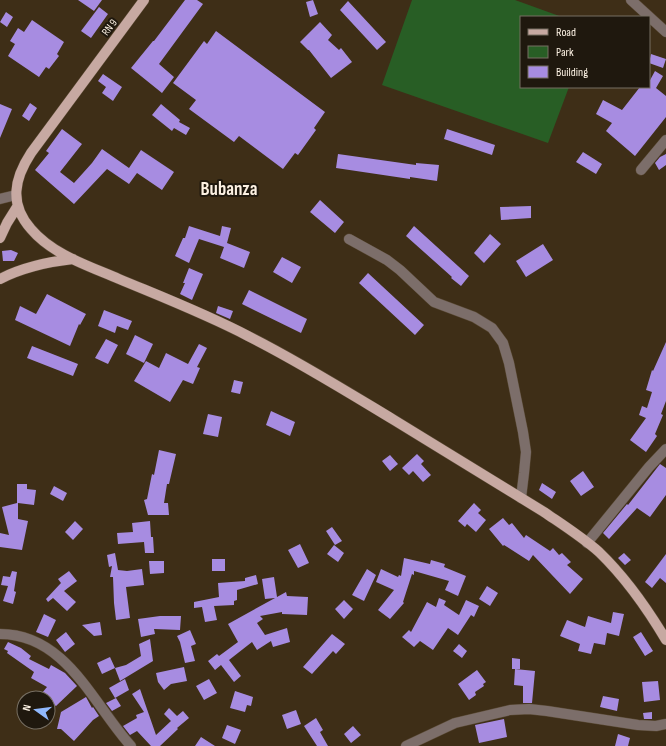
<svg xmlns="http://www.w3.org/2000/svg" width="666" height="746" font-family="'Sofia Sans Condensed',sans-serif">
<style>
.green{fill:#285e25}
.building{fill:#a78ce1}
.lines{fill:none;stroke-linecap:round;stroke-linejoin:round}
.minor-casing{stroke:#594934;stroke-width:11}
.major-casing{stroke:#594934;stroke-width:11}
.minor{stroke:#7c6e6a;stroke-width:10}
.major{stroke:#c7a9a2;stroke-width:10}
.labels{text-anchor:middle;stroke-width:4;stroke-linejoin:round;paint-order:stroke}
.street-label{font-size:11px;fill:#fcf1e3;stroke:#1f180e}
.town-label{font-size:19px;font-weight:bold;fill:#fcf1e3;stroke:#1f180e}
</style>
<rect width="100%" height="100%" fill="#3e2e17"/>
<!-- green -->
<path class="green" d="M412,0h103l47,17h-41v70h48l-21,56 -166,-58z"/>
<!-- building -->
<path class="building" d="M78,0h24l-8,11z
M185,0h12l6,4 -44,60 15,13 -12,16 -31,-25 22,-27h1z
M313,0l5,14 -8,3 -4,-15z
M348,1l38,41 -9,8 -37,-40z
M99,7l9,7 -17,24 -10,-7z
M6,12l7,5 -6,10 -7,-5z
M32,20l32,22 -7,12 2,2 -10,13 -3,-2 -7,10 -31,-21 7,-12 -5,-3 8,-13 6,4z
M320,22l12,13 -4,5 11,10 2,-2 11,14 -21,16 -22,-28h-1l-8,-8z
M216,31l109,81 -11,16 2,2 -18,25 -3,-2 -12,16 -44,-33 -5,6 -45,-33 7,-9 -23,-17 31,-42 3,3z
M651,54l15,5 -3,9 -14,-5z
M655,71l8,5 -7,12 10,8v21l-31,39 -29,-25 6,-8 -16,-9 7,-14 19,10 18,-23h9v-5z
M103,74l19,13 -9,14 -11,-8 4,-6 -8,-6z
M30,103l7,5 -8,13 -7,-5z
M0,104l12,5 -12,29z
M161,104l19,16 -1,2 11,6 -4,7 -12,-7 -2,3 -20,-16z
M62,129l20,15 -22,28 14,11 18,-20 10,-14 27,19 12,-18 33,22 -12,18 -25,-17 -8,11 -22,-15 -33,35 -39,-34 14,-17 -3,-2z
M447,129l48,16 -3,10 -48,-16z
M583,152l19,12 -6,10 -20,-12z
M338,154l78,11v-2l23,2 -2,16 -27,-4v2l-74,-11z
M666,154v11l-7,5 -4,-7 5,-6z
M320,200l24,22 -9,11 -25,-21z
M531,206v12l-30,2 -1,-13z
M189,226l31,10 2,-10 9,2 -4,15 23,9 -6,16 -24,-10 4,-11 -25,-8 -10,24 -14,-7 8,-18h2z
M414,226l55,50 -8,10 -10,-8 1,-1 -46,-41z
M490,234l11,10 -17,19 -10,-10z
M543,244l10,16 -27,17 -10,-16z
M11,250l7,3 -4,8h-11l-1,-10z
M282,257l19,10 -9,16 -19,-11z
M189,268l14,6 -11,26 -12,-6 5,-11h-2z
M368,273l56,52 -9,10 -56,-52z
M249,290l58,29 -6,14 -59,-29z
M47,294l39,20 -6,11 -1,-1 -9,22 -55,-26 5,-14 16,8z
M218,306l15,5 -3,8 -14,-6z
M104,310l28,11 -4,9 -11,-4 -2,7 -17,-7z
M135,335l18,9 -9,19 -18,-9z
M106,339l12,6 -10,19 -13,-6z
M666,342v59l-5,13 2,1 -8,19 2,2 -11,16 -16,-12 16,-22 -7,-3 3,-9 5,2 5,-16 -6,-2 6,-20 1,1z
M199,344l8,4 -10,19 3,1 -7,16 -10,-4 -13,22 -36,-21 12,-20 13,7 7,-15 22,11z
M32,346l46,18 -5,12 -46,-18z
M234,380l9,2 -3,12 -9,-2z
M271,411l24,11 -5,14 -24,-11z
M208,414l14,3 -4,20 -15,-3z
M159,450l17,4 -7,30h-2l-3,19h4l1,12h-21l-4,-15 3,-1 5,-25 2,1z
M417,454l7,7 -3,3 10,11 -8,7 -10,-11 -4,4 -7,-7z
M390,455l8,9 -8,7 -8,-10z
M660,464l6,4v27l-16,22 -13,-9 -28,31 -6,-6 24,-29 1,1z
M583,471l11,16 -13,9 -11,-15z
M542,483l14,9 -4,7 -13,-9z
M17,484h10v5l9,1 -2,15 -16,-2v16l10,2 -6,29 -22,-3v-14l9,2 -7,-28 15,-4z
M54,486l13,7 -4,8 -13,-7z
M474,503l7,7 -3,3 8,7 -10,12 -9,-8 -2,3 -7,-6z
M503,518l6,7 3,-2 12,15 2,-3 24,16 3,-3 6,7 3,-2 9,9 -4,3 16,14 -13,15 -37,-39 -4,6 -25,-16 -1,1 -14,-17z
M75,521l8,8 -10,11 -8,-8z
M150,521l1,16h2l1,16h-9l-1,-11 -26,2 -1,-11 16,-1 -1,-9z
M332,527l10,14 -7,4 -9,-14z
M300,544l9,19 -11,5 -10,-18z
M334,545l10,8 -6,9 -11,-8z
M115,553l3,17 9,1 15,-2 2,16 -18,2 4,31 -14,2 -2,-17 -1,-26h-3l2,-11 -3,1 -2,-12z
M624,553l7,7 -6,5 -7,-7z
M666,554v29l-6,-5 -8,10 -7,-6z
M404,558l26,6 1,-4 14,4 -1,3 22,9 -8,20 -13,-6 4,-9 -35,-10v4l-2,-1 -9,28 1,1 -14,16 -12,-9 16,-20 -18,-8 5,-13 17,8 1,-2 2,1z
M212,559h13v12h-13z
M149,561h15v12l-14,1z
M367,569l9,6 -12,26 -12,-6z
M12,571l5,1 -3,19 2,1 -3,12 -10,-3 5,-15 -7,-1 2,-9 7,1z
M69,571l8,10 -13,10 12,11 -9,9 -14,-13 -5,4 -2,-3 15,-16 -3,-4z
M256,575l2,9 -21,6v10l-3,1v4l-20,1 3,14 -12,2 -3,-15 -8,1v-6l25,-5 -1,-14 27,-2v-3z
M274,577l3,20 9,-5 1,4 21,1 -1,18 -25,-1v-2l-22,4 3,3 -6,4 8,12 22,-7 3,14 -17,5 -2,-6 -14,9 -5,-8 -23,18 12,16 -7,6 -13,-17 -6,5 -7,-9 9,-7 2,2 19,-14 -10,-18 47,-26 -10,1 -3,-20z
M487,586l11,7 -8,13 -11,-7z
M439,598l7,3 -2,4 15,10 7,-15 13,6 -5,11 -3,-2 -13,20 -10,-7 -15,22 -13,-9 -6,6 -12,-10 7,-7 2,2 16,-30 9,5z
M344,600l9,9 -9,10 -9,-10z
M613,612l11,2 -5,22 -12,-3 -2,12 -11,-2 -3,11 -13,-3 2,-7 -20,-8 7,-16 18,7 3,-11 23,7z
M44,614l12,6 -8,17 -12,-5z
M160,616h21l-1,14 -26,-1 1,5 -14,3 -3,-18z
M100,622l2,13 -8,1 -12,-11z
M190,630l6,14 -5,2 4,15 -10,2 -5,-21 -3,-6z
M66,632l9,12 -10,8 -9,-12z
M641,632l12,19 -8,5 -12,-19z
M332,634l13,10 -9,10 -3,-3 -21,23 -9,-7z
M150,639l3,22 -33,20 -5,-13 11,-3 15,-9 -2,-12z
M8,642l13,6 10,8 -2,3 20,10 2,-4 14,8 12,13 -21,20 -3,-2 -5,-4v-2h-3l-7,-5h4l5,-6 -16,-9 3,-6 -27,-19 1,-2 -4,-2z
M459,644l8,7 -5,7 -9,-7z
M110,657l5,11 -13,6 -5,-11z
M512,658l8,1v10h-8z
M184,667l3,14 -16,3 -7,6 -6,-8 -2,-9z
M515,669l20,2 -3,32h-9v-17l-9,-1z
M477,670l9,12 -3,2 1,2 -9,6 1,3 -7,5 -11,-16z
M125,679l4,11 -14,8 -6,-10z
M209,679l8,14 -13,7 -8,-14z
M658,681l2,19 -16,2 -2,-20z
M140,689l16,46 15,-14 -7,-7 5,-6 8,8 6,-5 6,7 -12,10 1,1 -18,17h-9l-14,-15 -7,4 -7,-9 14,-8 -1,-3 8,-3 -12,-18z
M235,691l18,6 -2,9 -4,-1 -2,7 -15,-4z
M603,696l16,3 -2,12 -17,-4z
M86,697l6,11 1,-1 6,9 -6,4 -19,21 -13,-12h-4l4,-17z
M116,698l5,8 -9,5 -6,-8z
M296,710l5,14 -14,5 -5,-14z
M652,712v7h-8l-1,-6z
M316,718l7,12 -3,2 8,14h-11l-13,-20z
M504,719l3,18 -28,6 -4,-18z
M227,725l14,5 -6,14 -13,-6z
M353,726l8,9 -10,8 -7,-9z
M618,734l12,4 -2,8h-13z
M201,737l14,9h-20z"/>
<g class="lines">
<!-- minor casing -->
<g class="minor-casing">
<path id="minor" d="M631,0l35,32
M641,170l25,-30
M0,199l16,-4
M349,239l38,21 13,10 34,32 40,15 18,11 11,15 6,20 14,69 3,20 -2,21 -3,25
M587,543l62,-76 17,-18
M0,634c66,0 93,70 131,112
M406,746l49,-23 55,-13 19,-1 18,2 91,14 18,1 10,-2"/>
</g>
<!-- major casing -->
<g class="major-casing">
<path id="major" d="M144,0l-113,153c-17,26 -22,51 0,76 22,26 58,37 88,50 43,18 87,35 129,57 50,25 98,55 146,84 50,31 100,61 150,92 19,13 38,25 55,40 27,26 48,56 67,88
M0,238l7,-15 10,-16
M0,279c23,-12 47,-17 73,-20"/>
</g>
<!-- minor -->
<use href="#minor" class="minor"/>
<!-- major -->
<use href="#major" class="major"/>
</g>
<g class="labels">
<!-- street labels -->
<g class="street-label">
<text transform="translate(109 27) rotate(-53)" y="4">RN 9</text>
</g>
<!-- town labels -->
<g class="town-label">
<text x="229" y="195">Bubanza</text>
</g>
</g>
<!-- legend -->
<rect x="520" y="16" width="130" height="72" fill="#1f180e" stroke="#776f63"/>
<rect x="528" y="29" width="20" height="6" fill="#c7a9a2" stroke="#776f63"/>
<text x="556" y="36" font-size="12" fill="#fcf1e3">Road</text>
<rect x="528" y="46" width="20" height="12" fill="#285e25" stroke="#776f63"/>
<text x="556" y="56" font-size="12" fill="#fcf1e3">Park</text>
<rect x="528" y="66" width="20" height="12" fill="#a78ce1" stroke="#776f63"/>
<text x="556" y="76" font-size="12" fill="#fcf1e3">Building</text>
<!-- north arrow -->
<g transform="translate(36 710) rotate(284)"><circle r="19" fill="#1f180e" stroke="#776f63"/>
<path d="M0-3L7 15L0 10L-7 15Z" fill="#90b8fd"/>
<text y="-6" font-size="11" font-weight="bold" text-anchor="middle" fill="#fcf1e3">N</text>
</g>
</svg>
